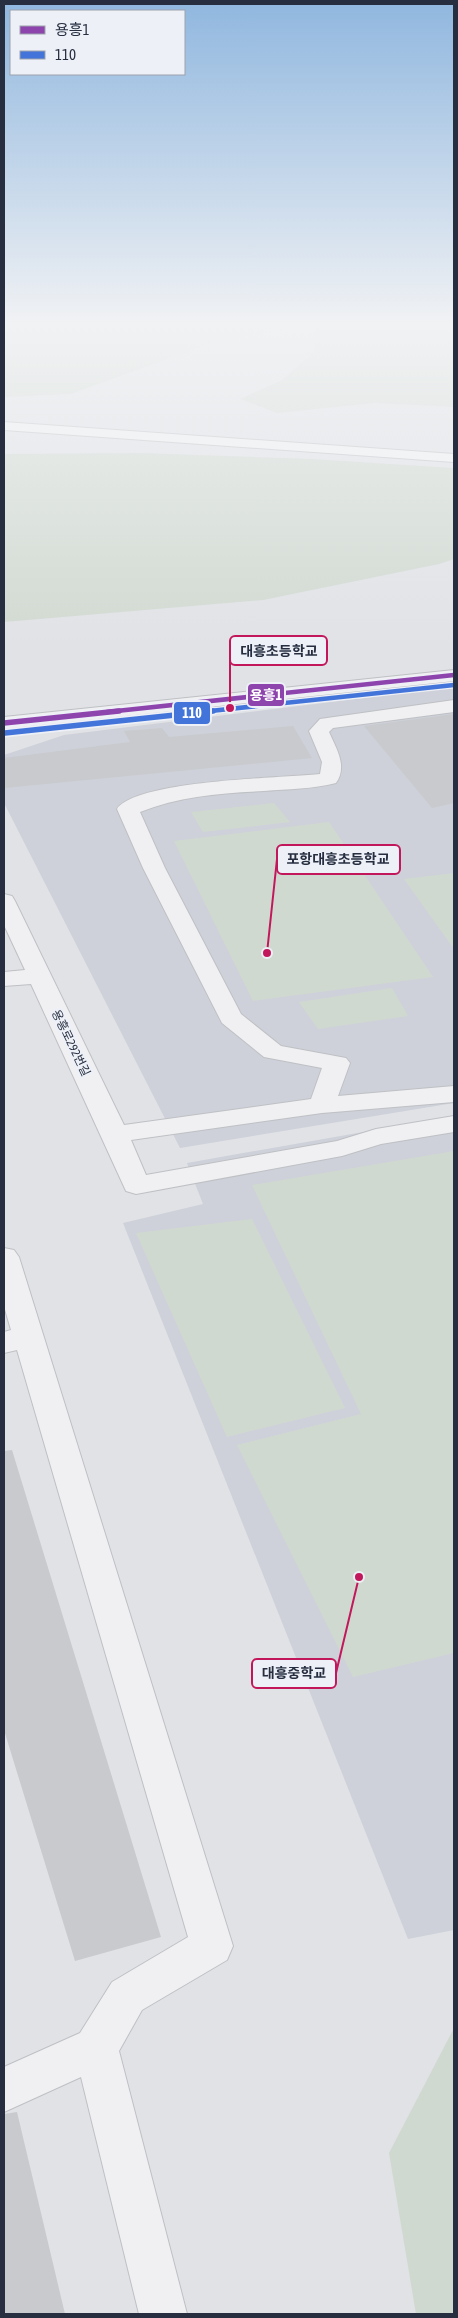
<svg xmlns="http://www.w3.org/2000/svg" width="458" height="2318" font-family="'Asap Condensed','Noto Sans KR',sans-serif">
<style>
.built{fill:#ced1d9}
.green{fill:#d0d9d0}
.building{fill:#c8cace}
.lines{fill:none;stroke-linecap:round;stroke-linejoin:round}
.minor-casing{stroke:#bec0c4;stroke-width:2}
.major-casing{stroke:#bcbfc3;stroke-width:2}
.minor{fill:#f0f0f2;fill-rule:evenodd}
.major{fill:#f4f5f6;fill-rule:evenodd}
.bus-1-far1-casing{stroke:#edf0f6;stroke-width:7}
.bus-1-casing{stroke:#edf0f6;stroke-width:9}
.bus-2-far1-casing{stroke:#edf0f6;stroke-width:7}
.bus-2-casing{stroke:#edf0f6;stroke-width:9}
.bus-1-far1{stroke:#8e44ad;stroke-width:4.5}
.bus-1{stroke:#8e44ad;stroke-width:5.5}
.bus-2-far1{stroke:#4374d9;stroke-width:4.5}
.bus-2{stroke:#4374d9;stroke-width:5.5}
.labels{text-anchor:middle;stroke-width:5;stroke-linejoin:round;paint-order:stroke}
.street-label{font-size:12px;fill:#262e40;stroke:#edf0f6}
.leader{fill:none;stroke:#c2185b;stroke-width:2}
.callout-dot{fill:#c2185b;stroke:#edf0f6;stroke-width:2}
.callout{fill:#edf0f6;stroke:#c2185b;stroke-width:2}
.callout-label{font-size:14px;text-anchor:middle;font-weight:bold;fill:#262e40}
.line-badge{stroke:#edf0f6;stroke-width:2}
.badge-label{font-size:14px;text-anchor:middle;font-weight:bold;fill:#fff}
</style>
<rect width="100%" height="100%" fill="#e0e2e6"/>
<!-- built -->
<path class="built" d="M454,687v416l-274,45 -176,-345v-48l60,-20z
M454,1116v814l-46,9 -285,-716 80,-19 -16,-41z"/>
<!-- green -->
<path class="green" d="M4,325h450v82l-79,-4 -98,10 -37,-14 42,-19 32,-28v-27l-99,17 -144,52 -67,3z
M141,453l171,6 142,9v91l-15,5 -176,36 -259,22v-168z
M274,803l16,19 -87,10 -12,-20z
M329,822l104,155 -180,24 -79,-160z
M454,873v76l-50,-70z
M392,988l16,28 -90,13 -19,-27z
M454,1151v502l-101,24 -116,-232 124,-31 -109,-229z
M252,1219l93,189 -118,29 -91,-204z
M454,2028v286h-38l-27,-161z"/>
<!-- building -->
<path class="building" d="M454,714v89l-22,5 -68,-82z
M293,726l19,32 -308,30v-30l126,-16 -6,-11 38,-3 7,9z
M12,1450l149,487 -86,24 -71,-231v-279z
M17,2112l48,202h-61v-200z"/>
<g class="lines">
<!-- minor casing -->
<g class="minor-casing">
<path id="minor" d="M454,670v11l-450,48v-12z
M454,700v12l-121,16 -4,4c7,16 19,34 7,51 -23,6 -48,6 -72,8 -43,2 -84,5 -124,21l25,56 76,146 40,32 65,12 4,5 -12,33 116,-10v16l-132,11 -191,27 15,35 191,-34 39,-12 78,-13v16l-73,12 -39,12 -206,38 -10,-3 -95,-207 -27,2v-14l21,-2 -21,-45v-31l8,2 3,5 109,224 187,-26 11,-31 -58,-11 -42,-34 -79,-155 -26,-59c20,-29 166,-31 203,-35l2,-12 -13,-31 11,-12z
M4,1248l10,2 5,7 214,689 -6,14 -85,50 -23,41 68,263h-48l-58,-237 -77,35v-45l76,-34 32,-51 76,-45 -171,-587 -13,3v-21l7,-2 -7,-24z"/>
</g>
<!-- major casing -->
<g class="major-casing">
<path id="major" d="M4,422l450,32v8l-450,-32z"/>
</g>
<!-- minor -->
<use href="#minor" class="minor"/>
<!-- major -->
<use href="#major" class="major"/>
<!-- bus-1-far1 casing -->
<g class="bus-1-far1-casing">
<path id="bus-1-far1" d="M107,712l347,-37"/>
</g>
<!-- bus-1 casing -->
<g class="bus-1-casing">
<path id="bus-1" d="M4,723l115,-12"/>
</g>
<!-- bus-2-far1 casing -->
<g class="bus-2-far1-casing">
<path id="bus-2-far1" d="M201,712l253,-27"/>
</g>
<!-- bus-2 casing -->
<g class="bus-2-casing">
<path id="bus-2" d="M5,733l208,-22"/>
</g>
<!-- bus-1-far1 -->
<use href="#bus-1-far1" class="bus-1-far1"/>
<!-- bus-1 -->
<use href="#bus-1" class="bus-1"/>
<!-- bus-2-far1 -->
<use href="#bus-2-far1" class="bus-2-far1"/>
<!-- bus-2 -->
<use href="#bus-2" class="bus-2"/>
</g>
<!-- sky -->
<linearGradient id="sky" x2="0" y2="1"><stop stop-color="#90b7df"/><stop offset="0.5" stop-color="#f1f2f4"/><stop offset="1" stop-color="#f1f2f4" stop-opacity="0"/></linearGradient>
<rect width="458" height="649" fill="url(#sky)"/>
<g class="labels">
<!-- street labels -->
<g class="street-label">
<text transform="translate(71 1043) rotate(64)" y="4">용흥로292번길</text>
</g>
</g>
<!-- callouts -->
<path class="leader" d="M230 708L230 651M267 953L277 859M359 1577L336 1673"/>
<g class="callout-dot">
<circle cx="230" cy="708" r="5"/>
<circle cx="267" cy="953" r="5"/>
<circle cx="359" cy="1577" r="5"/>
</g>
<g class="callout">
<rect x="230" y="636" width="97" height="29" rx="5"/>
<rect x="277" y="845" width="123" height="29" rx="5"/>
<rect x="252" y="1659" width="84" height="29" rx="5"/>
</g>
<g class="callout-label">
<text x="279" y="656">대흥초등학교</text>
<text x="338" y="864">포항대흥초등학교</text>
<text x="294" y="1678">대흥중학교</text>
</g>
<g class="line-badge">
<rect x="247" y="683" width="38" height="24" rx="5" fill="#8e44ad"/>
<rect x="173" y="701" width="38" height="24" rx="5" fill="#4374d9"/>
</g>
<g class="badge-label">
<text x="266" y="700">용흥1</text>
<text x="192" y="718">110</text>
</g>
<!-- border -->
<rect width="458" height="2318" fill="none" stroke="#262e40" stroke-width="10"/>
<!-- legend -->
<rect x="10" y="10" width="175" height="65" fill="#edf0f6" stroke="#9da2ad"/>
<rect x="20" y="26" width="25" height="8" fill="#8e44ad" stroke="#9da2ad"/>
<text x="55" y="35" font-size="15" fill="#262e40">용흥1</text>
<rect x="20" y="51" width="25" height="8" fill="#4374d9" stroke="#9da2ad"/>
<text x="55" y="60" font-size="15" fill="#262e40">110</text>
</svg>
